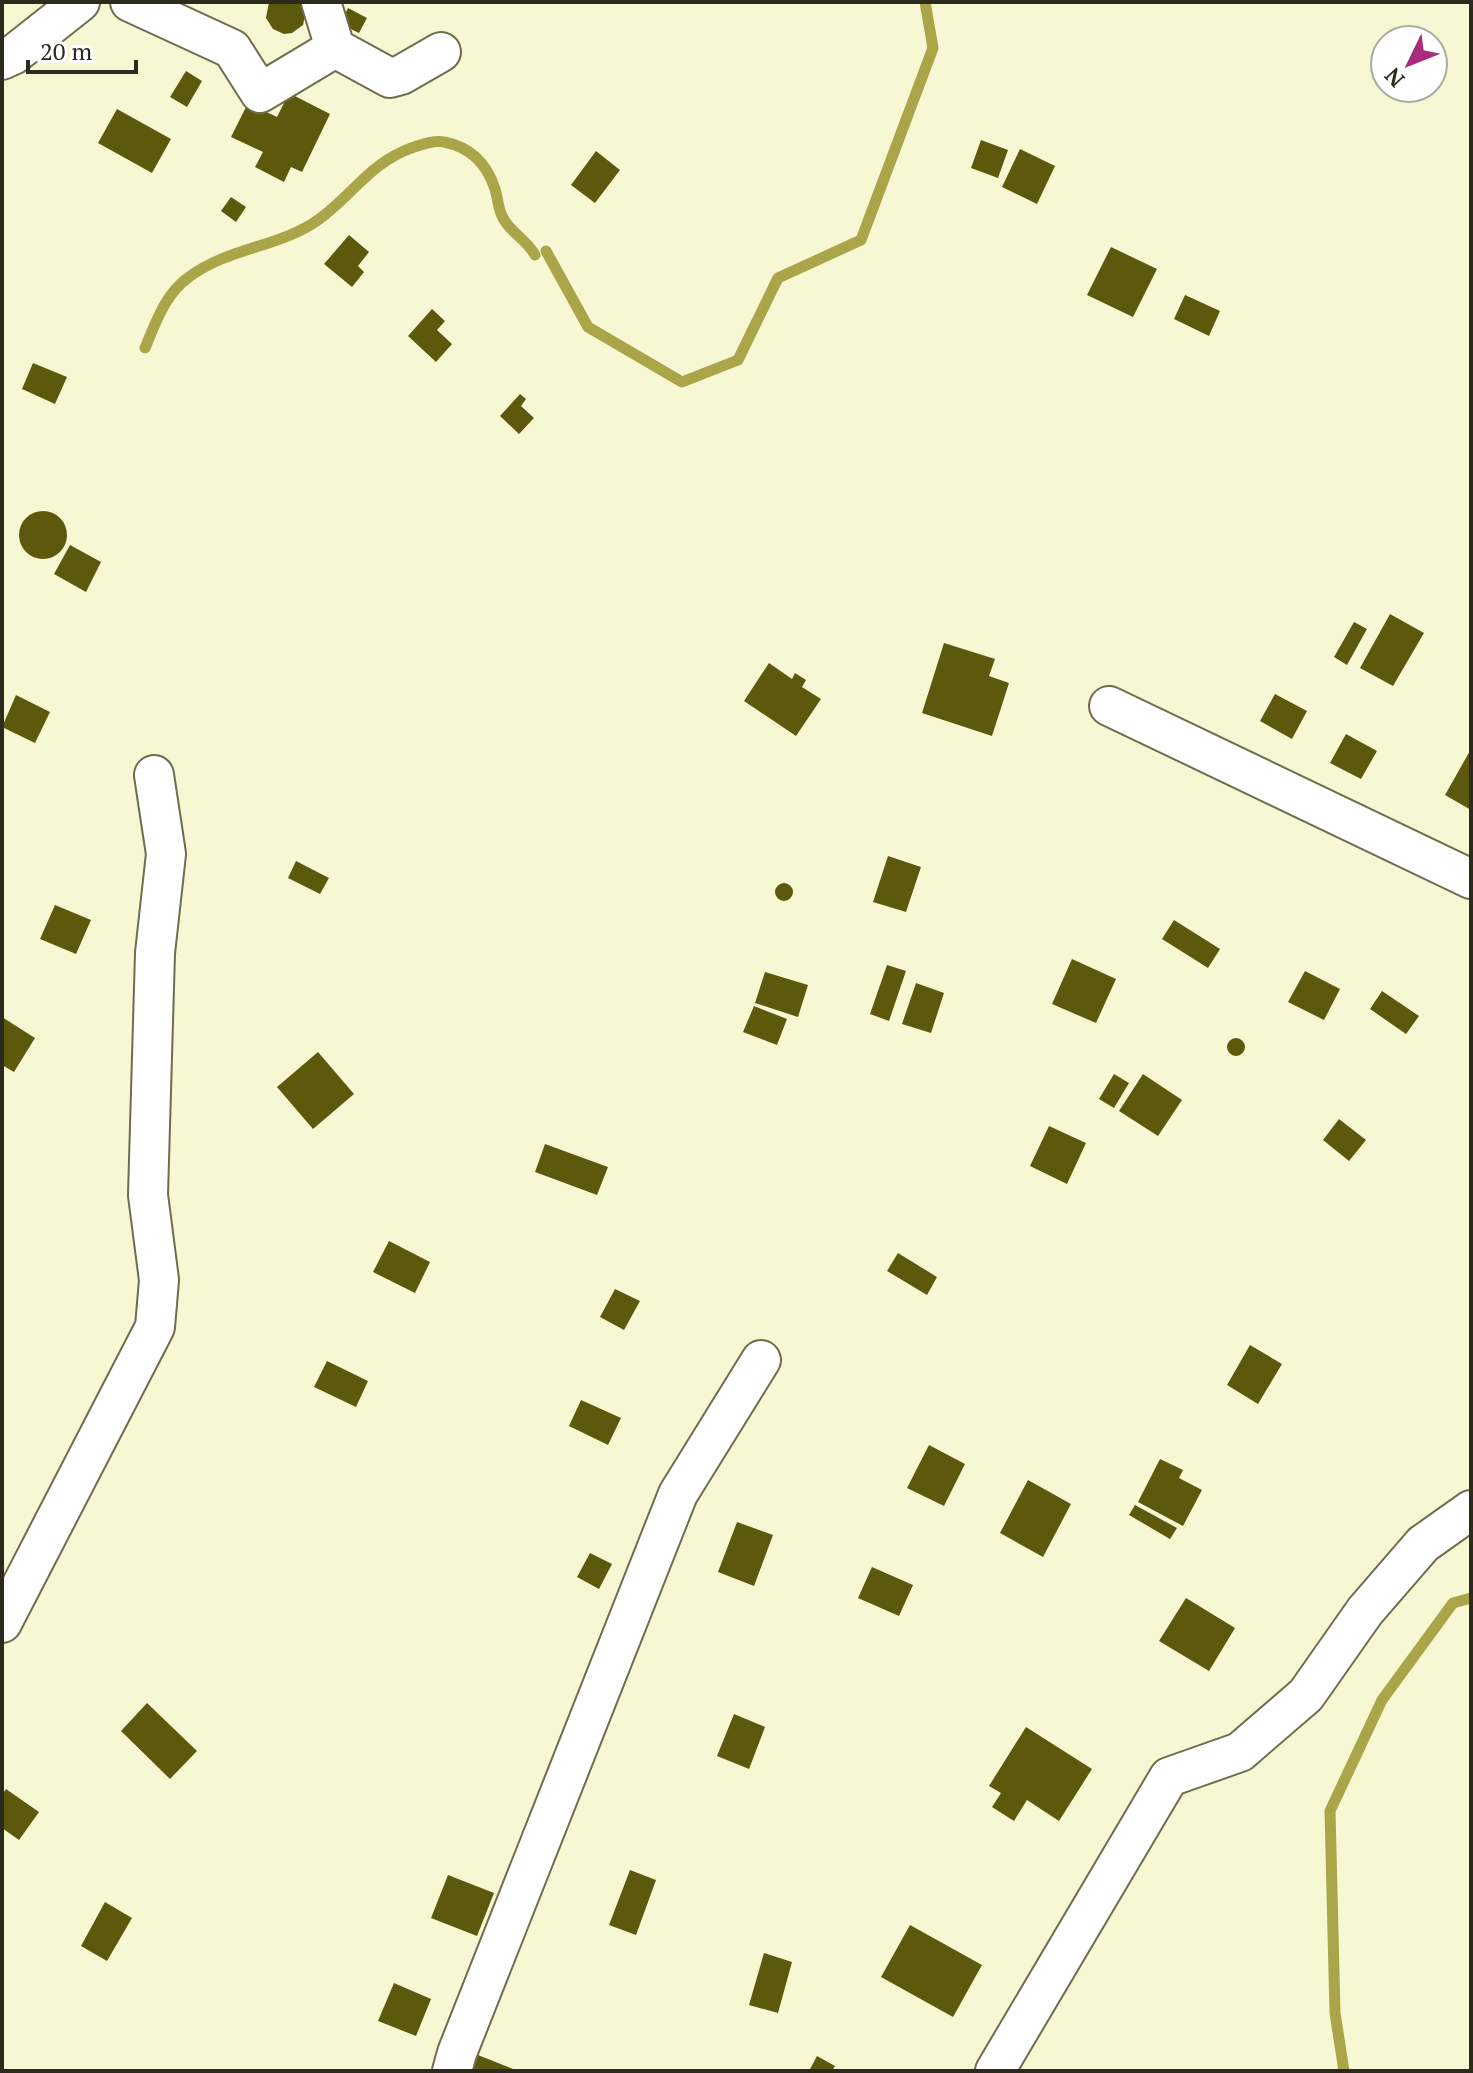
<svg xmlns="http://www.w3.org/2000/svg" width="1473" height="2073" font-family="'PT Serif',serif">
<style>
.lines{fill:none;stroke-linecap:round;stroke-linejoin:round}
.stream{stroke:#aaa549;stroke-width:11}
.building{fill:#5d590c}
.minor-casing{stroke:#6e6d4d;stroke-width:42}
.minor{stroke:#fff;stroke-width:38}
</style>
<rect width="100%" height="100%" fill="#f8f7d3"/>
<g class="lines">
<!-- stream -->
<path class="stream" d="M546,251l42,76 94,55 56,-22 40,-82 83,-38 72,-192 -8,-46
M145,348c11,-26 20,-54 44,-71 38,-29 91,-30 129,-57 35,-25 52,-58 96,-73 9,-3 21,-7 30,-5 26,5 43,22 51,47 3,10 3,20 8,29 8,15 24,22 32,37
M1344,2071l-9,-58 -5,-202 52,-111 71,-97 18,-5"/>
</g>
<!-- building -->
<path class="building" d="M269,2h33l4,9 -3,14 -11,8 -8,1 -11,-5 -7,-11z
M348,8l19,10 -8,15 -19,-9z
M186,71l16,10 -15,26 -17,-10z
M289,93l41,21 -28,58 -11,-5 -7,15 -29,-15 8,-15 -32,-15 17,-34 29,14z
M117,109l54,30 -19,34 -54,-30z
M981,140l27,10 -10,28 -27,-10z
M1020,149l35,17 -18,38 -35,-17z
M596,151l24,19 -25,33 -24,-18z
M231,197l15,10 -10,15 -15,-11z
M349,235l20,17 -11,14 6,6 -12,15 -28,-23z
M1111,247l46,22 -24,48 -46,-22z
M1185,295l35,16 -11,25 -35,-17z
M432,309l13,12 -8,9 15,14 -16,18 -28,-26z
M33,363l34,14 -12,27 -33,-15z
M520,394l6,5 -5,7 13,12 -15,16 -19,-18z
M19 535a24 24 0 1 1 48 0a24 24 0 1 1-48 0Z
M70,545l31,17 -15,30 -32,-18z
M1390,614l34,19 -31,53 -33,-18z
M1354,622l13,7 -20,36 -13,-8z
M944,643l51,16 -6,17 20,7 -17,53 -70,-23z
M769,663l23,16 3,-6 11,7 -4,7 19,12 -25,37 -52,-35z
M1275,694l32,17 -15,28 -32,-18z
M16,695l34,17 -15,31 -33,-16z
M1346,734l31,17 -16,28 -31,-16z
M1471,749v61l-26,-15z
M888,856l33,11 -15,45 -33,-10z
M296,861l33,17 -9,16 -32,-16z
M775 892a9 9 0 1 1 18 0a9 9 0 1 1-18 0Z
M55,905l36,15 -15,34 -36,-15z
M1174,920l46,29 -12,19 -46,-29z
M1072,959l44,20 -20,44 -44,-19z
M887,965l19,6 -17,50 -19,-7z
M1305,971l35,18 -16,31 -36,-18z
M765,972l43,13 -10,32 -43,-14z
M916,983l28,10 -13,40 -29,-9z
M1382,991l37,25 -13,18 -36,-25z
M754,1006l33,13 -10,26 -34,-13z
M2,1017l33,21 -21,34 -12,-7z
M1227 1047a9 9 0 1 1 18 0a9 9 0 1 1-18 0Z
M318,1052l36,42 -41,35 -36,-42z
M1114,1074l15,9 -15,25 -15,-9z
M1143,1074l39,26 -24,36 -39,-25z
M1339,1119l27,21 -17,21 -26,-21z
M1049,1126l37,17 -19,41 -37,-18z
M545,1144l63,23 -11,28 -62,-23z
M389,1241l41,21 -15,31 -42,-21z
M898,1253l39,24 -10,18 -40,-24z
M615,1289l25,12 -16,29 -24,-13z
M1250,1345l32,19 -24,40 -31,-19z
M327,1361l41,20 -12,26 -42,-20z
M581,1400l40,18 -13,27 -39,-19z
M929,1445l36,19 -21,42 -37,-18z
M1160,1459l23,11 -4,8 23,12 -19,36 -45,-24z
M1028,1480l43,24 -28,53 -43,-24z
M1135,1505l42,23 -7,11 -41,-24z
M737,1522l36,13 -19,51 -36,-14z
M590,1553l22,11 -13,25 -22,-12z
M872,1567l41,18 -14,31 -41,-18z
M1186,1598l49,30 -26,43 -50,-30z
M147,1703l50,48 -27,28 -49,-48z
M734,1714l31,13 -16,42 -32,-13z
M1026,1727l66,42 -33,52 -32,-21 -13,21 -22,-14 9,-14 -12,-7z
M6,1789l33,23 -20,28 -17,-12v-33z
M630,1870l26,10 -20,55 -27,-10z
M448,1875l46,18 -17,43 -46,-18z
M105,1902l27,16 -25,43 -26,-15z
M910,1925l72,40 -29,52 -72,-40z
M764,1953l28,9 -14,51 -29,-8z
M394,1983l37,16 -15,37 -38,-15z
M478,2055l40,16h-46z
M817,2056l18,10 -3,5h-23z"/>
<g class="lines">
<!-- minor casing -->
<g class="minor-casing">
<path id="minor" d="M130,2l102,47 28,44 75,-45 -14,-46
M335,48l55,30 11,-3 40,-23
M2,60l11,-5 67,-53
M1109,706l362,173
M2,1623l153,-296 4,-47 -11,-85 7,-242 11,-99 -12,-79
M452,2071l5,-18 221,-559 83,-134
M995,2071l174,-294 71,-25 66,-57 59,-84 58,-67 48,-34"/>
</g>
<!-- minor -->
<use href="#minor" class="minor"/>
</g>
<!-- border -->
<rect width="1473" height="2073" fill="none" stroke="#2b2a1d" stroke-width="8"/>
<!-- north arrow -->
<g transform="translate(1409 64) rotate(227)"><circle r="38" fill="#ffffff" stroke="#aaaaa5" stroke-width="2"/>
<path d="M0-6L14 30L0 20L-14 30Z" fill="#a82b7d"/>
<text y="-12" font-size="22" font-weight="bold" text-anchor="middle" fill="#2b2a1d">N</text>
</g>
<!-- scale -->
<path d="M28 60v12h108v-12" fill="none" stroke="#2b2a1d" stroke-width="4"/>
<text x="40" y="60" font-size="24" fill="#2b2a1d" stroke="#ffffff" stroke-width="6" paint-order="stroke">20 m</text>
</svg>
